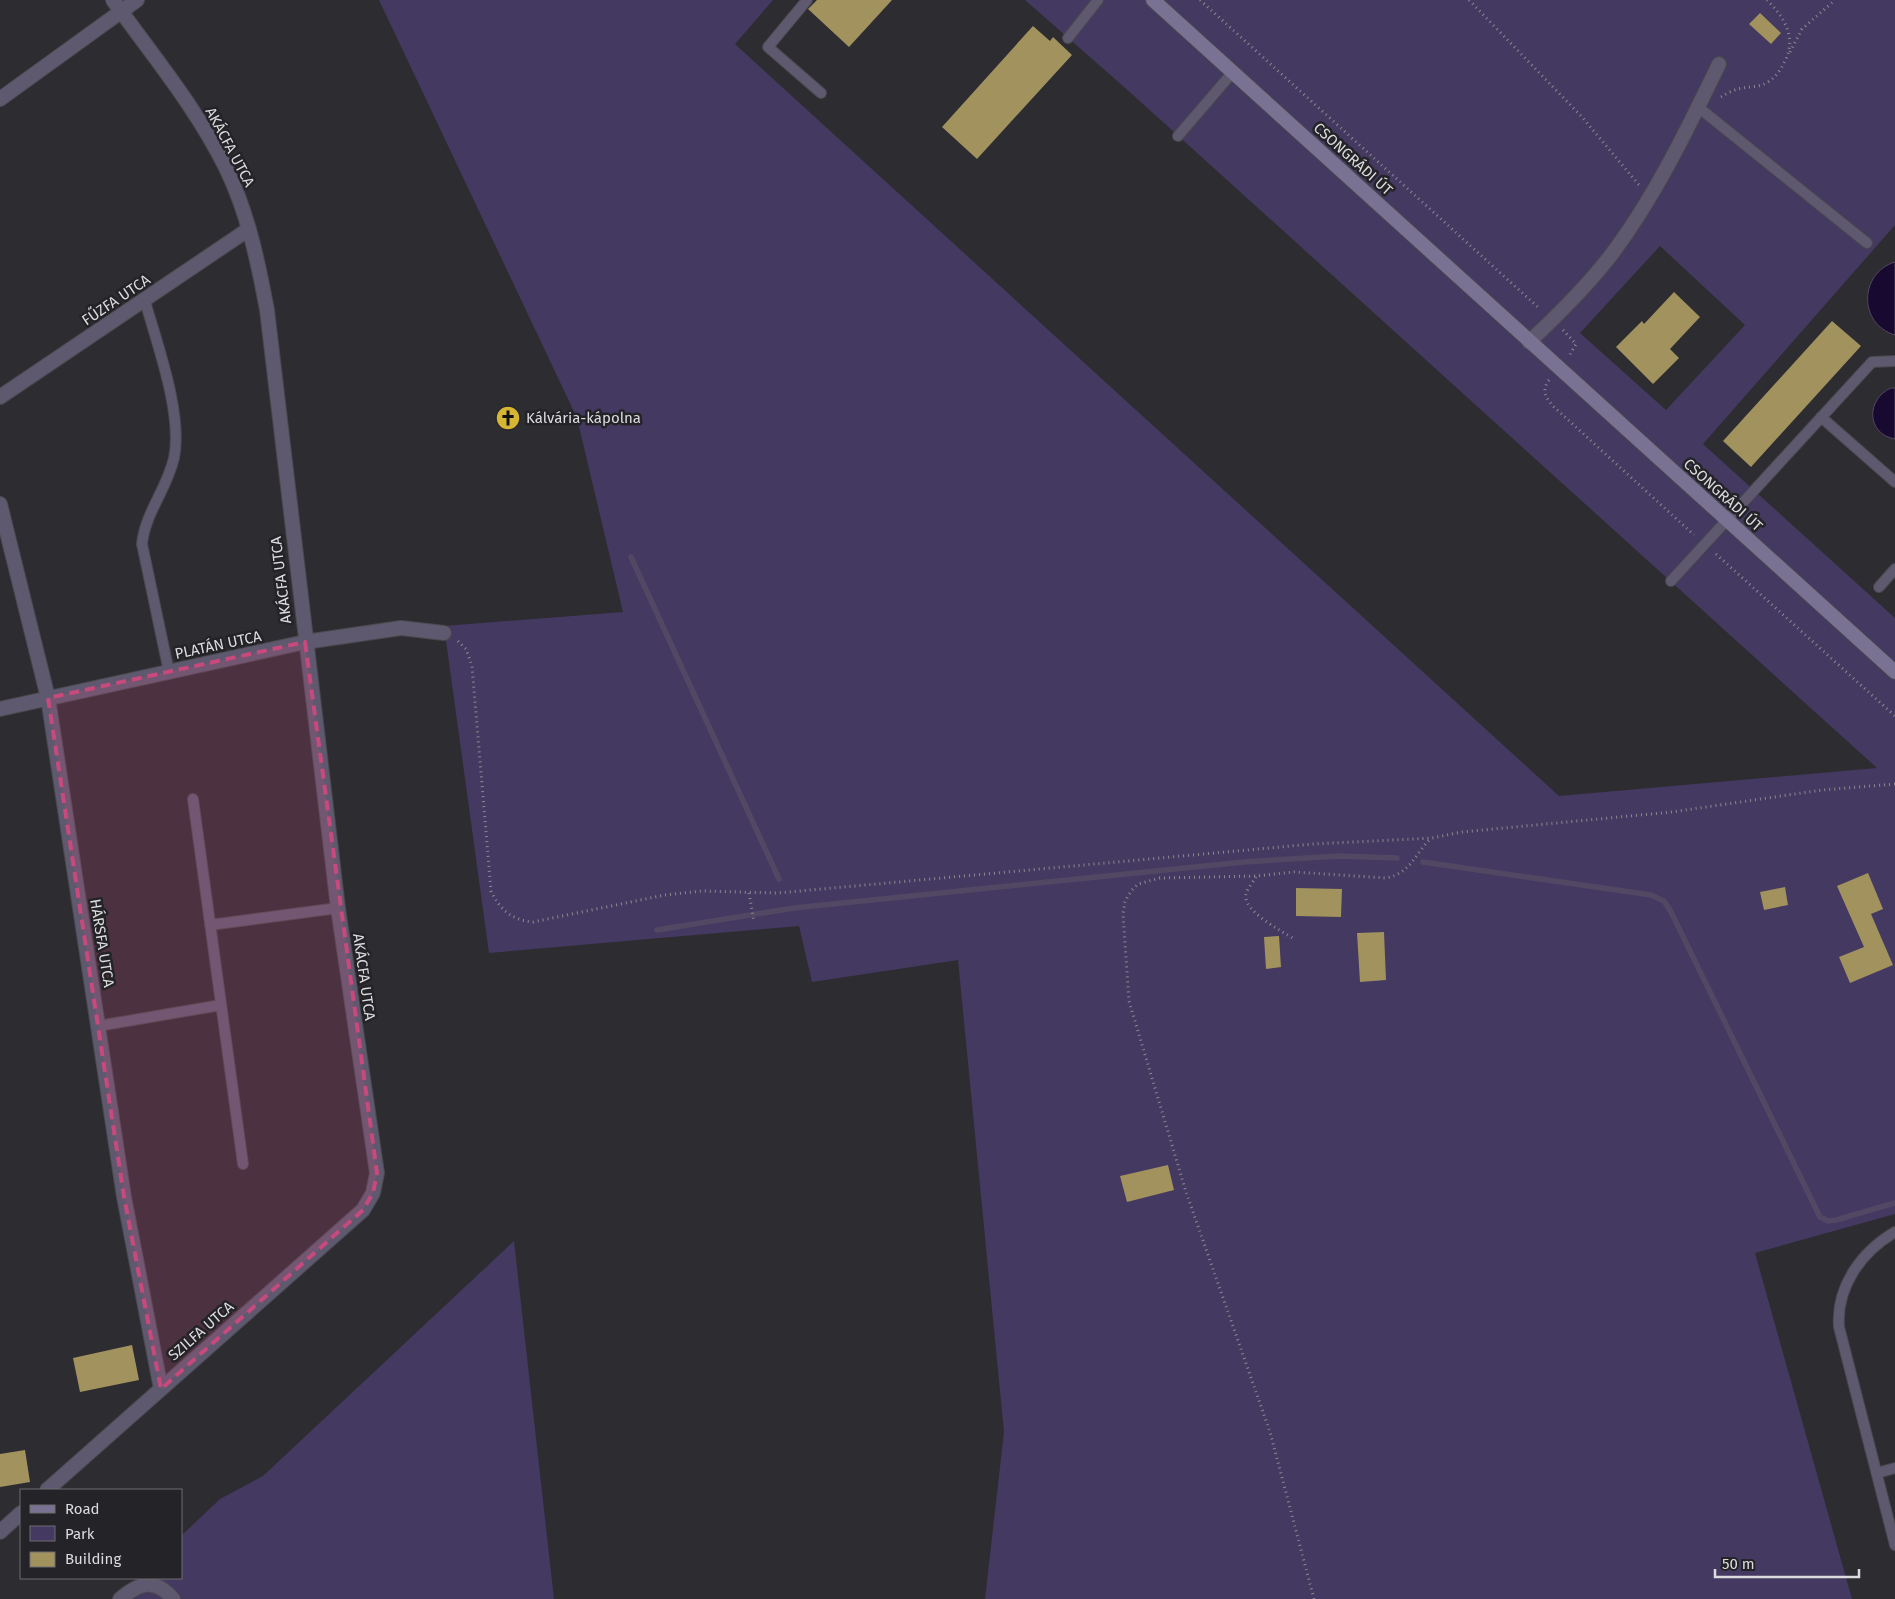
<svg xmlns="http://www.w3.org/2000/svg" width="1895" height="1599" font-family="'Fira Sans',sans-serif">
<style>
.green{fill:#443961;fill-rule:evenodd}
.water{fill:#180930;stroke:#534864}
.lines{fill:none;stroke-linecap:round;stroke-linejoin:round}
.stream{stroke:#534864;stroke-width:5.5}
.building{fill:#a1925e}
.service-casing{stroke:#49484d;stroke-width:12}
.minor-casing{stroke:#49484d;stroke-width:16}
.secondary-casing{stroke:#49484d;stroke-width:16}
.path{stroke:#8b8a8e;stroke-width:3;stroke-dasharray:1 4;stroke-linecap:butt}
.service{stroke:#5e596e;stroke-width:10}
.minor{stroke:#5e596e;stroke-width:14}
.secondary{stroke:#7a7292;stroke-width:14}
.marked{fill:#c8497c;fill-opacity:0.2;stroke:#c8497c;stroke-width:4;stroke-dasharray:10 6;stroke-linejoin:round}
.labels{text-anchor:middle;stroke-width:5;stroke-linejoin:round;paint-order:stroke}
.street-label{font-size:15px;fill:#dcdcdf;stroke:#242327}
.poi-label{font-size:15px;fill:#dcdcdf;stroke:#242327;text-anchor:start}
</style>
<rect width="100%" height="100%" fill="#2d2c31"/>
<!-- green -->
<path class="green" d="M379,0h394l-38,44 824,752 318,-28 -745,-674 -107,-94h870v225l-192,219 192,174v596l-140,39 97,346h-867l19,-167 -46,-472 -146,22 -13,-56 -310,27 -45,-327 179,-14 -46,-194zM1660,246l85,79 -79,85 -86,-77z
M514,1241l40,358h-438l22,-21h43v-42l39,-37 43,-23z"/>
<!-- water -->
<path class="water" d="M1895,262v73c-37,-11 -36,-62 0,-73z
M1891,388h4v51c-29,-5 -29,-40 -4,-51z"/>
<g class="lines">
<!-- stream -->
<path class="stream" d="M631,557l148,322
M1423,862l228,33 13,6 7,11 149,305 8,4 8,-1 59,-17
M657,930l137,-22 450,-46 95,-6 58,2"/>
</g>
<!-- building -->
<path class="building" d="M817,0h75l-43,47 -41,-38z
M1760,13l21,20 -10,11 -22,-20z
M1033,26l17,15 3,-4 19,18 -95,104 -35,-32z
M1674,292l26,25 -30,32 9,9 -26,26 -37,-37 26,-26 2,3z
M1832,321l29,25 -110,121 -28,-26z
M1868,873l15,36 -12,5 22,51 -43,18 -11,-26 25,-10 -27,-61z
M1785,887l3,18 -24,5 -4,-18z
M1296,888l46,1 -1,28 -45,-1z
M1384,932l2,48 -26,2 -3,-49z
M1279,936l2,31 -15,2 -2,-32z
M1168,1165l6,25 -47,12 -7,-26z
M132,1345l7,35 -59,12 -7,-34z
M25,1450l5,32 -30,5v-33z"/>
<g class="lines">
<!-- service casing -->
<g class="service-casing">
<path id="service" d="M807,0l-39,47 53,46
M1068,38l30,-38
M1698,107l169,136
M1178,136l55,-64
M145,301c12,43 38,113 29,157 -7,31 -29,55 -32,86l27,128
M1821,417l74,65
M1671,581l201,-219 23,-1
M1879,587l16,-18
M193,799l50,365
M210,925l128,-17
M98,1026l123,-21
M1895,1232c-34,20 -59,55 -56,95l56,218
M1877,1473l18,-5"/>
</g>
<!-- minor casing -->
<g class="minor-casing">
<path id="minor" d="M0,99l137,-99
M1529,342c28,-26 55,-53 79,-83 45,-58 79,-129 111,-195
M0,397l249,-168
M0,504l48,194 76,499 37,192
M0,709l305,-67 96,-14 43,5
M47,1490l316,-280 10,-17 4,-20 -39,-265 -71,-598c-9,-48 -19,-97 -41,-142 -30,-61 -74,-113 -113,-168
M0,1532l21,-19
M120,1599c19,-16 35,-22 53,0"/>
</g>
<!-- secondary casing -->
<g class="secondary-casing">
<path id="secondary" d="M1153,0l742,672"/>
</g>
<!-- path -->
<path class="path" d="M1200,0l340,309
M1469,0l113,117 57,68
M1790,52l12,-23 33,-29
M1721,97c5,-3 12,-7 17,-8 11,-3 20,-1 30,-7 8,-5 13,-13 17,-21 12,-24 -1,-44 -18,-61
M1563,330l13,14 -7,12
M1549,380c-8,11 -3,18 5,27l140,128
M1716,554l179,162
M458,641l8,8 6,17 19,225c9,19 21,29 42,31l132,-27 37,-4 76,2 535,-49 119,-6 30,-6 210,-20 150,-22 73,-6
M1256,877c-3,5 -9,12 -10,17 -4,17 36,37 48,45
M749,893l5,29
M1314,1599l-44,-167 -84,-240 -57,-191 -6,-87 2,-13 7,-11 6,-6 22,-6 96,-2 38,-4 92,6c25,-5 28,-23 45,-40"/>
<!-- service -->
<use href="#service" class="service"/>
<!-- minor -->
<use href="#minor" class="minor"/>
<!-- secondary -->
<use href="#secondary" class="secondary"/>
</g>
<!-- marked area -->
<path class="marked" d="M305,642l72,531 -4,20 -10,17 -202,179 -37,-192 -76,-499z"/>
<!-- icons -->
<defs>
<g id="church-disc" transform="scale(1.25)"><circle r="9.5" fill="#d6b534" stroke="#242327"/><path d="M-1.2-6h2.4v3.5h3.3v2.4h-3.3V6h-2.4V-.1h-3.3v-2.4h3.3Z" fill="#111"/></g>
</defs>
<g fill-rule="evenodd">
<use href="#church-disc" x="508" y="418"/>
</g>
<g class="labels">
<!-- street labels -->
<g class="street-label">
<text transform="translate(230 147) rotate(62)" y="5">AKÁCFA UTCA</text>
<text transform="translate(1353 159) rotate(42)" y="5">CSONGRÁDI ÚT</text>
<text transform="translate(116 300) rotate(-34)" y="5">FŰZFA UTCA</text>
<text transform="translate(1723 495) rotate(42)" y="5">CSONGRÁDI ÚT</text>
<text transform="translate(281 580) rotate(-97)" y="5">AKÁCFA UTCA</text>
<text transform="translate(218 645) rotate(-12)" y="5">PLATÁN UTCA</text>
<text transform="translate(102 943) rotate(81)" y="5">HÁRSFA UTCA</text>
<text transform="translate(364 977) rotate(82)" y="5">AKÁCFA UTCA</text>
<text transform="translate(201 1331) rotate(-41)" y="5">SZILFA UTCA</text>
</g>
<!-- poi labels -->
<g class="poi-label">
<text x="526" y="423">Kálvária-kápolna</text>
</g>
</g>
<!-- legend -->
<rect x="20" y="1489" width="162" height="90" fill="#242327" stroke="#6e6d71"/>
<rect x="30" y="1505" width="25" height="8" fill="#7a7292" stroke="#6e6d71"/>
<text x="65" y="1514" font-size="15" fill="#dcdcdf">Road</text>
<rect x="30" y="1526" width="25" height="15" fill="#443961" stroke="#6e6d71"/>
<text x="65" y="1539" font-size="15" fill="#dcdcdf">Park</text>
<rect x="30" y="1552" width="25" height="15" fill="#a1925e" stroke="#6e6d71"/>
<text x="65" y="1564" font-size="15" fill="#dcdcdf">Building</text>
<!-- scale -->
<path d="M1715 1569v8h144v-8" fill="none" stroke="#dcdcdf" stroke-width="2.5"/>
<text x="1722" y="1569" font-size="15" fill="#dcdcdf" stroke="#242327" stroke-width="4" paint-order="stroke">50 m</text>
</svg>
